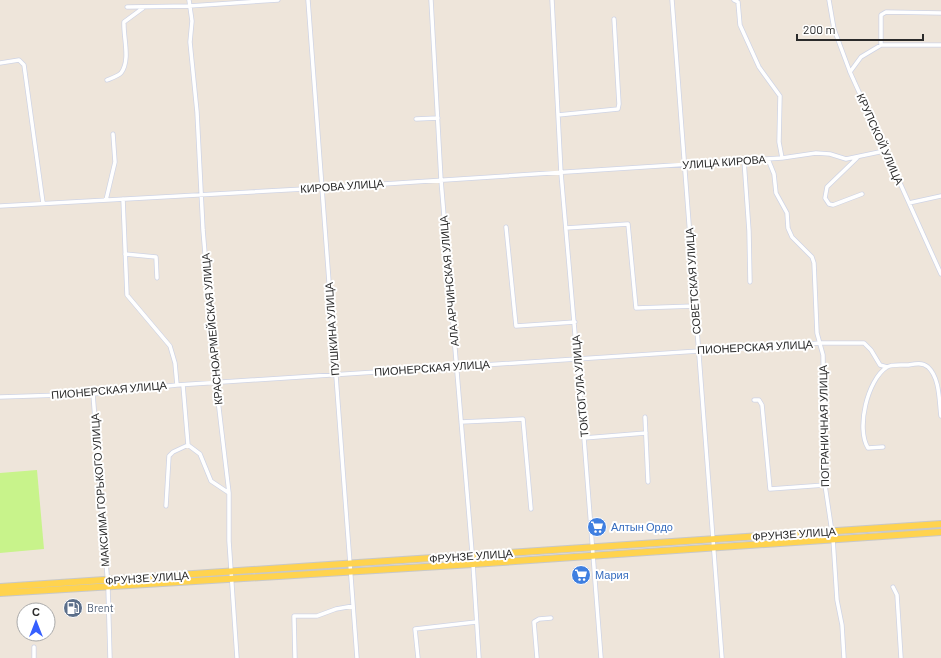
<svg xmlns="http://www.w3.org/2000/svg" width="941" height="658" font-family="Barlow,sans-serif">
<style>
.pitch{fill:#c8f38b}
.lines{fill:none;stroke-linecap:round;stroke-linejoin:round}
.street-casing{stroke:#cfd4e5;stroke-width:5}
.primary-casing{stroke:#c8c8c8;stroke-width:8}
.street{stroke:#fff;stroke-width:3.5}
.primary{stroke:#ffd34e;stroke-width:6}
.labels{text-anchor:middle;stroke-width:4;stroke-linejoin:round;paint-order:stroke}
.street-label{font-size:11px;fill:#2a2a2a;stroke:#fff}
.shop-label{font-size:11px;fill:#366cbe;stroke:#fff;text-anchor:start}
.service-label{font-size:11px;fill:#4e5e75;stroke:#fff;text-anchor:start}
</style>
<rect width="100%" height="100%" fill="#eee5da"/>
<!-- pitch -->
<path class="pitch" d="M37,470l7,79 -44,4v-80z"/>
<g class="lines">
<!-- street casing -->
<g class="street-casing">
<path id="street" d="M189,0l3,21 -2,21 7,70 6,118 13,153 13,110v48l8,117
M308,0l49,658
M431,0l10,180 32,384 6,94
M552,0l9,173 23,265 17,220
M672,0l50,658
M734,0l4,2 2,23 19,42 21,29 -1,46 3,16
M829,0l5,29 16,43 91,202
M127,7l62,-1 89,-6
M881,45v-30l5,-3 55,1
M0,63l19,-3 5,5 19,138
M850,72l11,-15 20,-12h60
M107,80c5,-2 11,-4 14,-7 10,-13 2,-36 3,-51l19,-14
M558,115l60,-6 1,-5 -5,-85
M416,119l22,-1
M857,158l-30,29 -2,11 4,6 4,1 29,-11
M768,159l6,15 2,19 11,20 1,15 4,9 20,20 2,6 3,70 6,22 2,130 8,54 4,61 5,25 2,33
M744,160l5,71 1,51
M123,199l4,96 43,51 5,17 2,22
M106,200l9,-38 -2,-28
M909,203l32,-7
M0,206l322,-18 460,-30 34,-5 14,1 16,5 38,-8
M506,227l10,99 59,-4
M566,228l62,-4 8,84 59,-2
M125,254l31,3 1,21
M183,385l5,60 12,9 11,27 18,12
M93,394l15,193 2,71
M0,397l93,-3 84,-9 644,-42h43l7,7 9,15 7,2
M754,400h5l3,5 8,84 55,-4
M645,417l3,65
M461,422l62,-3 8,90
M584,438l62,-5
M883,447l-15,1c-12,-19 -1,-68 19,-81 4,-3 15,-2 21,-2 6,-1 14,-3 20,2 12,11 11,34 13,49
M166,506l3,-50 4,-4 15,-7
M893,587l4,8 4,63
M34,647v11
M295,658l-1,-42h23l19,-7 17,-3
M418,658l-3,-29 61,-7
M537,658l-3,-36 5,-3 12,-1"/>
</g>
<!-- primary casing -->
<g class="primary-casing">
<path id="primary" d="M0,587l941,-63
M0,593l473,-29 468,-32"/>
</g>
<!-- street -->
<use href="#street" class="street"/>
<!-- primary -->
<use href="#primary" class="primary"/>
</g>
<!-- icons -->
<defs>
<g id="supermarket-disc" transform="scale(1)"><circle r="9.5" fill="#3f7fe0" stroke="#fff"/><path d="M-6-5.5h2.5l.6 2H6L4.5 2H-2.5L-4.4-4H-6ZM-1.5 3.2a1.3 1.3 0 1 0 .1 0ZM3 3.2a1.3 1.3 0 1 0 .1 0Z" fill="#fff"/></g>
<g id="fuel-disc" transform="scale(1)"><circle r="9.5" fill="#5c6f8a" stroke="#fff"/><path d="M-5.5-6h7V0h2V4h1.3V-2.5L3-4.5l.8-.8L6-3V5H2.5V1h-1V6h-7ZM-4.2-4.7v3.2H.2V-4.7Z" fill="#fff"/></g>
</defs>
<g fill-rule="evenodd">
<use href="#supermarket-disc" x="597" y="527"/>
<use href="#supermarket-disc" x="581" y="575"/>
<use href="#fuel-disc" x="73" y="608"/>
</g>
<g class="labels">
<!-- street labels -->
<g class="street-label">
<text transform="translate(880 139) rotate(66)" y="4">КРУПСКОЙ УЛИЦА</text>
<text transform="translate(724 162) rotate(-4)" y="4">УЛИЦА КИРОВА</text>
<text transform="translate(342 186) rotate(-4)" y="4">КИРОВА УЛИЦА</text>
<text transform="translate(449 281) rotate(-95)" y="4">АЛА АРЧИНСКАЯ УЛИЦА</text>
<text transform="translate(693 281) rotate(-94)" y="4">СОВЕТСКАЯ УЛИЦА</text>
<text transform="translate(212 329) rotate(-95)" y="4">КРАСНОАРМЕЙСКАЯ УЛИЦА</text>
<text transform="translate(332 329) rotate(-94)" y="4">ПУШКИНА УЛИЦА</text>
<text transform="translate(755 347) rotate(-3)" y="4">ПИОНЕРСКАЯ УЛИЦА</text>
<text transform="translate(432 368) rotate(-4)" y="4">ПИОНЕРСКАЯ УЛИЦА</text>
<text transform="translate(580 386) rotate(-95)" y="4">ТОКТОГУЛА УЛИЦА</text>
<text transform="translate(109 390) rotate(-5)" y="4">ПИОНЕРСКАЯ УЛИЦА</text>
<text transform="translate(824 426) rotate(-91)" y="4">ПОГРАНИЧНАЯ УЛИЦА</text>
<text transform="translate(100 490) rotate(-94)" y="4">МАКСИМА ГОРЬКОГО УЛИЦА</text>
<text transform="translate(794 534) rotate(-4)" y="4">ФРУНЗЕ УЛИЦА</text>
<text transform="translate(471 556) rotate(-4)" y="4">ФРУНЗЕ УЛИЦА</text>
<text transform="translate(147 578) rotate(-4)" y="4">ФРУНЗЕ УЛИЦА</text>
</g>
<!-- shop labels -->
<g class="shop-label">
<text x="611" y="531">Алтын Ордо</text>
<text x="595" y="579">Мария</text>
</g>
<!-- service labels -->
<g class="service-label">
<text x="87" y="612">Brent</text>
</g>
</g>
<!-- north arrow -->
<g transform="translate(36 622)"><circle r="19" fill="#ffffff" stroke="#aaaaaa"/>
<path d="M0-3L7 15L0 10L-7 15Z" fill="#365fff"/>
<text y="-6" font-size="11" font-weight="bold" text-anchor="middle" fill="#2a2a2a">С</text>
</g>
<!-- scale -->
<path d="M797 34v6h126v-6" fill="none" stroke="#2a2a2a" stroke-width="2"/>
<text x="803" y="34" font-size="12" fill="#2a2a2a" stroke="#ffffff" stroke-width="3" paint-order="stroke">200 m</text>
</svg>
